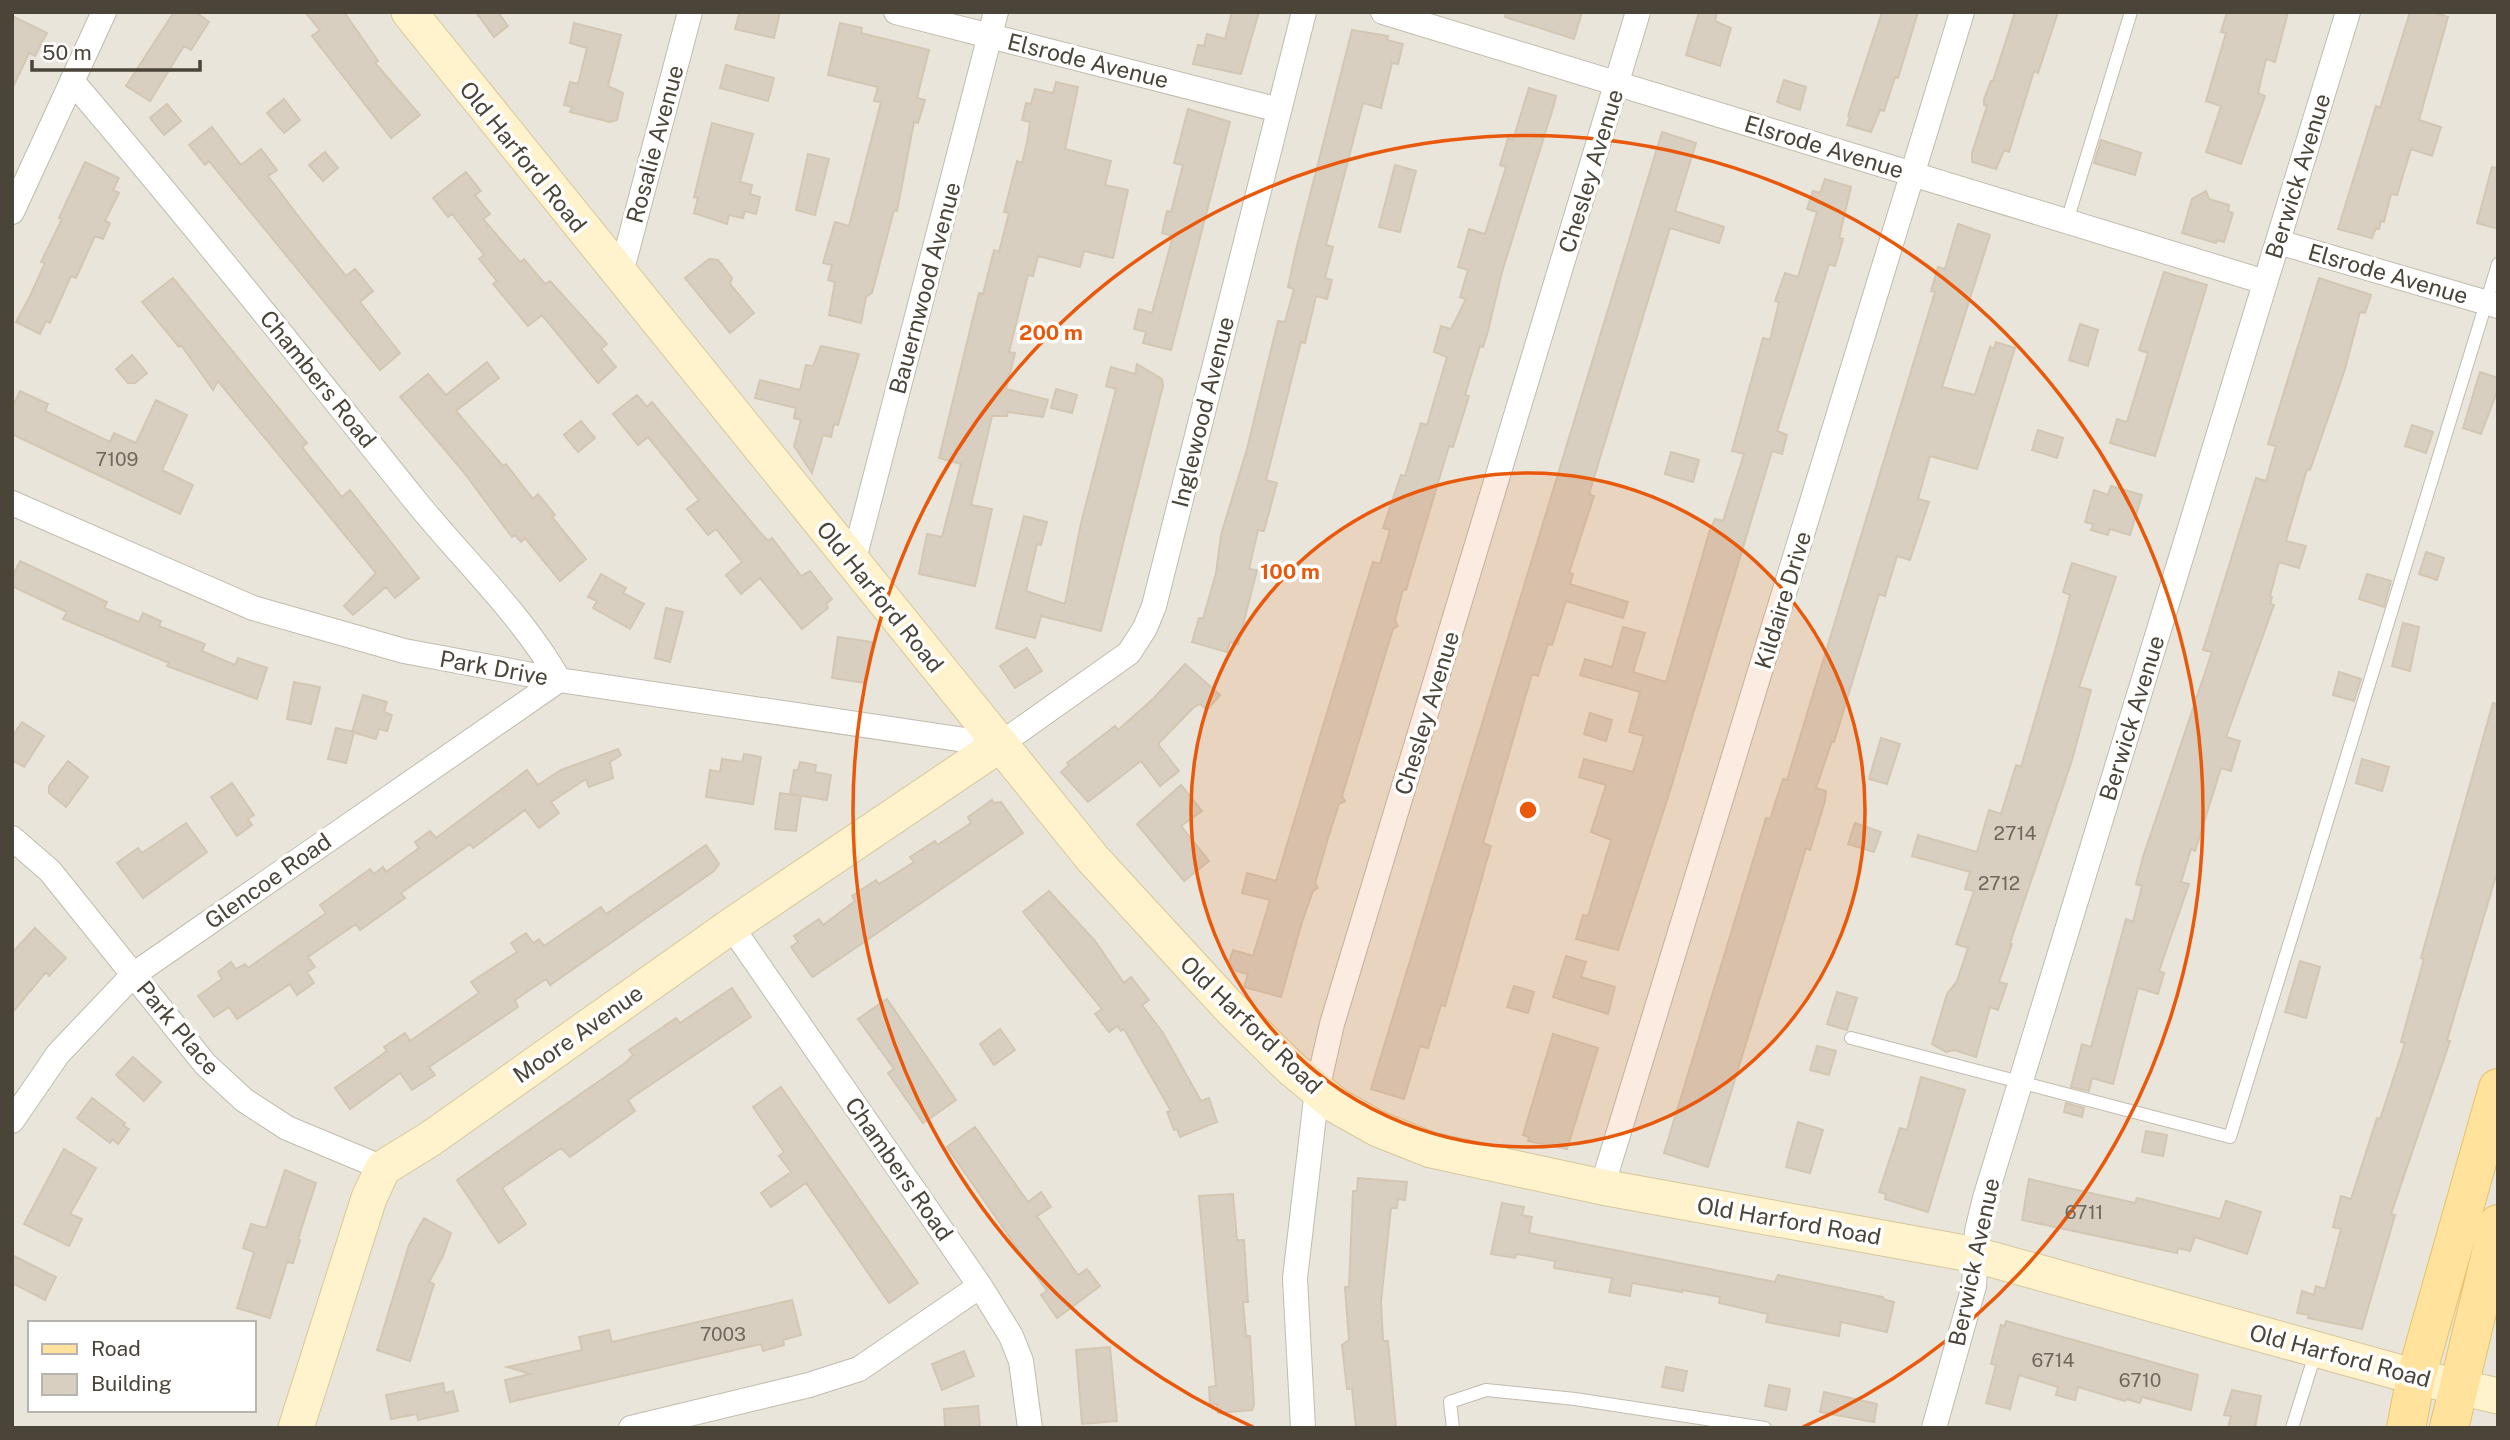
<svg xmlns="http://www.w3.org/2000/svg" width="2510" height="1440" font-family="'Public Sans',sans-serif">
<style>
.residential{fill:#eae5da;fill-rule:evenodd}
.building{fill:#d8cfc1;stroke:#d3c7b4;stroke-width:2}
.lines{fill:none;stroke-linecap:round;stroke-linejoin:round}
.lane-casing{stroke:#c2bbae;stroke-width:14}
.street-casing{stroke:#c2bbae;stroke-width:26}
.secondary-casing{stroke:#d6c79b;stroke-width:37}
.primary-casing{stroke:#e6c16a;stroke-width:40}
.lane{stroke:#fff;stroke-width:12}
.street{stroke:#fff;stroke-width:24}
.secondary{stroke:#fff3cd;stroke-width:35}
.primary{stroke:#ffe39c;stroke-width:38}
.ring{fill:none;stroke:#e8590c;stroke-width:3.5}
.labels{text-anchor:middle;stroke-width:7;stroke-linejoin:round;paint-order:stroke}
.number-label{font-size:19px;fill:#6e675b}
.street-label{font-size:23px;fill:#4b4439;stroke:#fff}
.centre{fill:#e8590c;stroke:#fff;stroke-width:3.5}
.ring-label{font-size:21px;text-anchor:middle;font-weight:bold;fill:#e8590c;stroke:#fff;stroke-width:7;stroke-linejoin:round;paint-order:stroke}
</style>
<rect width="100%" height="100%" fill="#f6f3ec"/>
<!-- residential -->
<path class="residential" d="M12,12h2486v1416h-2486zM30,1323h224v87h-224z"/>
<!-- building -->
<path class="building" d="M174,12h22l13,10 -18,28 -7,-4 -34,55 -24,-15z
M305,12h39l34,49 -3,2 45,52 -29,23 -79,-102 8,-6z
M476,12h22l10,14 -14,11z
M740,12h40l-6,26 -39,-9z
M1232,12h27l-18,62 -48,-10 5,-19 6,1 3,-12 18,5z
M1506,12h76l-8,27 -69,-22z
M1699,12h18l-2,9 16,7 -11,38 -34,-11z
M1882,12h36l-20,66 -3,-1 -11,34 -4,-1 -9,22 -24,-7 3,-8 -2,-1z
M2015,12h43l-20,61 -4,-2 -25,81 -5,-2 -8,19 -24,-7v-9l15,-47 -3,-1v-6l7,-18h2z
M2227,12h61l-13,50 -9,-3 -8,34 7,3 -24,68 -35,-12 15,-46 -15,-5 20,-68 -5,-1z
M2410,12h22l16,5 -29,103 22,7 -9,29 -21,-7 -14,46 -6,-1 -7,28 -3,-1 -2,8 -3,-1 -4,10 -34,-9 38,-123 4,2z
M12,16l35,17 -12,23 -6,-3 -17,36z
M574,23l47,12 -13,51 15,7 -6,27 -7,2 -40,-10 2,-5 -8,-2 6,-23 8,2 9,-36 -17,-5z
M840,23l22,5 -1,5 68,17 -12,48 8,2 -7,23 -4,-1 -17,89 -3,-1 -22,83 -6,4 -5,26 -32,-8 6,-33 -7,-2 4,-15 -9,-2 12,-41 14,4 32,-124 -7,-1 4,-14 -50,-12z
M1352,30l36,6 -1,4 16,4 -5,20 -6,-1 -11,45 -18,-5 -37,142 7,2 -8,31 7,2 -5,19 -11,-3 -11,47 -4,-1 -35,138 11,3 -13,48 -6,-1 -9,39 8,1 -19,74 -8,-2 -3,10 -35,-10 7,-24 4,1 13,-46 5,-38 26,-86 31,-128 7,1 9,-33 -6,-2 8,-37z
M726,65l48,13 -6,23 -48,-13z
M1784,80l22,7 -6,23 -23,-8z
M1056,82l22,5 -13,62 46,12 -6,24 23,5 -15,68 -29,-7 -4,16 -42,-11 -5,20 -5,-1 -19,77 6,1 -9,36 42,11 -5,17 -35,-5 -1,4h-15l-21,89 21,4 -17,77 -56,-12 8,-40 15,3 19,-73 -22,-6 40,-165 4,1 11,-44 5,2 10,-39 -5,-1 13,-51 5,2 6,-25 2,-16 -8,-2 4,-17 5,1 4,-15 18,4z
M1529,88l27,8 -3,12 -51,164 -14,59 -5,16 -3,-1 -15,49 4,1 -16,51 -4,-1 -43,144 -3,-1 -8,31 3,6 -5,3 -51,167 3,5 -6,3 -10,31 -14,48 3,5 -5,3 -11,31 -21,75 -37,-10 4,-13 -12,-3 -7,-9 4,-12 20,6 17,-56 -28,-7 5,-20 29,8 94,-310 3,-9 7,2 10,-34 -7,-2 18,-53 4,1 16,-53 6,2 20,-68 -13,-5 7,-26 10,3 15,-30 -6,-2 8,-27 -10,-3 11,-38 16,5 21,-67 -6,-2 8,-27 5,2z
M284,99l16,21 -16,13 -17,-20z
M167,104l14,17 -17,14 -14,-17z
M1188,109l42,13 -59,228 -28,-7 3,-11 -12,-3 5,-20 13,4 21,-77 -11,-3 5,-22 4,1 12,-47 -9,-2z
M712,123l41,11 -13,48 12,3 -2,9 10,3 -4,17 -11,-3 -2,7 -14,-3 -2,9 -33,-11 4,-15 -4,-1z
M212,127l29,38 20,-16 16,21 -9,6 34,45 44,55 9,-7 18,22 -13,11 40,51 -20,17 -171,-209 -4,4 -16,-20z
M1662,132l34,11 -21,68 49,16 -5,16 -49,-15 -81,266 5,2 -25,77 4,1 -3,10 58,18 -5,16 -57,-17 -14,44 -4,-1 -10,32 -6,-2 -49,169 8,3 -46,160 -4,-1 -13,43 -8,-2 -16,53 -33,-10z
M2101,140l40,13 -6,22 -41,-12z
M325,152l13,16 -15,13 -14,-16z
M808,154l21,5 -14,56 -19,-5z
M85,162l34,16 -6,12 6,3 -14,28 5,2 -7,16 -8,-3 -19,42 -5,-2 -21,47 -4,-2 -6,13 -24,-12 14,-26 15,-33 -4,-1 21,-43 -3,-1z
M1395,165l21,6 -16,61 -21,-5z
M2492,167l6,1v61l-21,-6z
M466,172l15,19 -6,4 15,19 -7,5 37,43 4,-3 21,25 5,-3 57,63 -6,5 15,18 -18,16 -56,-68 -14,11 -35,-42 4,-3 -18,-22 5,-4 -32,-41 -4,3 -15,-19z
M1825,179l26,8 -12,51 4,1 -8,27 -6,-2 -52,167 10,4 -5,19 -10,-3 -104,346 -50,153 -42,-11 7,-24 5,1 23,-76 -20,-8 15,-47 -27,-8 5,-18 49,13 11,-36 -15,-4 11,-40 -60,-17 5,-16 27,8 11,-40 22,6 -12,39 33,10 43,-149 6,-14 8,2 21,-67 -12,-3 31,-113 7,2 9,-38 -4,-1 10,-28 13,4 19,-65 -10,-3 6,-18 7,2z
M2206,191l3,8 20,6 -1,6 5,2 -9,29 -7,-2 -1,3 -34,-10 10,-34z
M1958,224l32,11 -48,152 33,8 15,-48 4,2 2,-7 19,6 -38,121 -47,-13 -12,43 11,3 -19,58 -13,-4 -12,40 -6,-2 -45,148 -2,-1 -16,47 10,3 -1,10 -15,49 -4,-2 -98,319 -44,-14 102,-335 4,1 13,-40 4,1 148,-488 -4,-1 7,-24 7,2z
M709,259l9,1 14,18 -2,6 24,29 -24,20 -45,-55z
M2164,272l43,13 -52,171 -45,-13 7,-24 10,3 21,-69 -9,-3z
M173,278l134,165 -5,4 40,50 8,-7 69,88 -24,20 -9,-11 -33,28 -9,-9 32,-33 -158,-192 -5,9 -32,-45 -2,2 -37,-45z
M2319,278l52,17 -6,18 -5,-1 -15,57 -35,101 -3,-1 -21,72 20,5 -7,22 -20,-6 -9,34 2,1 -2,7 4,1 -48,132 14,4 -9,30 -10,-3 -26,83 -4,-2 -10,33 8,2 -30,87 5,2 -6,21 -20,-6 -25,96 -21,-6 -3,13 -18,-4 11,-43 9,3 35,-128 7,3 9,-36 -6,-2 7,-27 69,-205 -9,-2 53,-172 10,3 10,-35 -8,-2z
M2080,324l18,6 -10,36 -19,-6z
M821,346l38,8 -21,71 -4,-1 -3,13 -8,-2 -11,38 -18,-27 7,-26 -7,-2 2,-10 -41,-10 5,-18 40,10 6,-25 7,1z
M132,355l15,18 -12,10h-7l-12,-14z
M487,362l12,16 -43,33 47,55 3,-2 27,35 5,-5 17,21 -3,2 34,42 -26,22 -35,-43 -4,4 -6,-7 -3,2 -50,-67 -62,-73 28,-23 18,21z
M1137,364l25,15 1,7 -62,245 -60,-15 -6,22 -39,-10 28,-112 23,6 -6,23 -4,-1 -11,47 39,13 16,-81 35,-134 -10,-3 5,-19 24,7z
M2480,372l18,6v11l-17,45 -18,-6z
M1056,389l21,6 -5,18 -21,-5z
M20,391l28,13 -3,7 65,31 4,-9 22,10 20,-43 31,15 -25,55 31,15 -13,29 -168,-80v-26z
M637,395l10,12 5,-5 106,128 10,11 4,-3 29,38 9,-5 22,28 -6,5 2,4 -26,21 -42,-51 -19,16 -15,-19 16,-13 -26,-33 -8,6 -21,-26 12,-9 -51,-63 -10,8 -25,-31z
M581,421l14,17 -17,14 -14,-17z
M2412,425l21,7 -7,21 -21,-7z
M2038,430l25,8 -6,20 -25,-8z
M1671,452l28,8 -6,22 -28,-8z
M2111,486l31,9 -12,40 -20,-6 -2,6 -17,-5 2,-6 -8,-2 9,-32 14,5z
M2426,552l18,6 -7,22 -18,-6z
M20,561l87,41 -3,6 35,14 4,-9 18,8 -2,5 46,18 -3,7 33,14 3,-7 29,10 -10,31 -90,-33 2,-3 -106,-44 4,-7 -55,-26v-9z
M2072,563l44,14 -37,110 12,3 -19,70 -62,183 2,1 -13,38 8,2 -9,26 -8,-3 -14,50 -22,-7 -8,2 -14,-8 15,-50 10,-13 11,-33 -12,-4 18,-53 -9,-2 5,-17 -58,-16 6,-21 59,17 12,-42 12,4 15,-49 5,2 35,-120 14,-52 -7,-3z
M601,574l25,14 -3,5 21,11 -14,25 -37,-21 4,-7 -9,-4z
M2367,574l24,7 -7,26 -25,-8z
M666,608l17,4 -13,50 -15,-4z
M2403,623l16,4 -9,44 -18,-5z
M838,637l34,5 -6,41 -34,-5z
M1027,648l15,23 -27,17 -15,-22z
M1185,664l35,31 -13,15 -7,-6 -6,3 -36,37 21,27 -19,15 -19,-25 -53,41 -27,-30 8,-7 -2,-2 48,-37 3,4 35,-31z
M2339,672l22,7 -7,22 -21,-6z
M294,682l26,5 -9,37 -24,-5z
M363,695l24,7 -3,10 8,3 -5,16 -8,-2 -3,10 -24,-7z
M2493,703l5,1v165l-51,171 3,1 -59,173 4,1 -33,114 -54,-11 1,-3 -12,-2 5,-22 12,4 2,-9 9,3 16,-60 -8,-2 8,-31 10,3 26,-81 3,1 7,-21 18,-55 -4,-1 23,-83 -3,-1z
M1590,713l22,7 -6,21 -22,-7z
M22,722l22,14 -20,31 -12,-7v-23z
M336,728l18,4 -8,31 -18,-4z
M1881,738l19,6 -13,40 -18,-5z
M618,749l3,6 -11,7 3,16 -24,9 -3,-8 -35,23 8,11 -20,15 -14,-18 -52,38 -3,-4 -69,49 4,5 -45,32 -4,-6 -48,33 7,10 -8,5 7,11 -17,12 -7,-11 -53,35 -8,-12 -15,10 -16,-21 24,-17 -4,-7 13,-10 5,7 9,-5 3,4 78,-55 -6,-8 50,-36 4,5 9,-7 3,5 33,-24 -4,-6 15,-11 6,7 91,-68 11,15 23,-15z
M744,754l17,3 -8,47 -47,-7 4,-27 10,2 2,-13 20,3z
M2362,759l27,8 -7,24 -26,-8z
M68,761l20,16 -22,30 -17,-14v-7z
M800,762l16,3 -1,7 16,3 -4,25 -37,-6 4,-24h4z
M232,783l22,32 -6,4 4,6 -15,11 -26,-39z
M1181,785l21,26 -21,15 28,35 -25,20 -47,-57z
M780,793l21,3 -5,35 -21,-2z
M992,800l2,3 7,-1 22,31 -210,144 -2,-2 -20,-28 7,-5 -4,-6 25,-17 4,6 32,-24 -3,-5 24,-16 3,4 35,-22 -4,-5 25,-16 2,4 34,-22 -3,-6z
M186,823l21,29 -64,46 -26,-35 21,-15 4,5z
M1855,823l26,9 -7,20 -26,-8z
M706,845l13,19 -5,7 -164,114 -4,-6 -31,21 3,7 -89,60 6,8 -23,15 -12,-17 -50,36 -15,-21 52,-37 -3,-4 21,-14 5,8 69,-48 -8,-11 46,-30 -6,-9 15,-10 7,10 6,-4 5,7 57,-39 5,7z
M1049,891l46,50 29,42 7,-6 18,23 -7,5 21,28 38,68 8,-3 8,24 -37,15 -3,-8 -3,1 -7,-18 4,-1 -47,-82 -3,2 -4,-5 -8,6 -14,-18 7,-5 -79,-97z
M35,928l31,30 -17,18 -3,-4 -34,41v-60z
M1566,956l20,6 -5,15 34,10 -7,27 -55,-17z
M2300,961l20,6 -14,51 -21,-6z
M1514,986l20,6 -6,21 -21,-6z
M732,988l19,29 -123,83 7,11 -65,46 -9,-9 -59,40 24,36 -27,19 -42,-63 168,-117 8,-8 -4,-5 47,-32 4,5z
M1837,992l20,6 -10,32 -20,-6z
M887,999l69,101 -33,23 -35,-50 6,-4 -36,-50z
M1000,1029l15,21 -21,15 -14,-21z
M1553,1034l45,14 -31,101 -39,-8 1,-4 -6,-2z
M1817,1046l19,5 -7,24 -19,-5z
M133,1057l28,25 -17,19 -28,-26z
M1921,1077l44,13 -37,122 -43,-13 1,-5 -7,-2 21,-64 7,2z
M781,1087l137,196 -29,20 -83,-120 -35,24 -10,-14 30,-21 -12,-16 5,-4 -31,-45z
M92,1098l33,25 -2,2 6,4 -11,15 -6,-5 -2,4 -33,-25z
M2066,1103l18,5 -2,9 -18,-5z
M1798,1122l25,8 -13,43 -24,-6z
M975,1127l53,75 13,-10 10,15 -14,9 41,59 9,-6 13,17 -43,32 -16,-23 6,-4 -100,-144z
M2146,1131l21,4 -4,21 -21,-4z
M64,1149l32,19 -26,46 12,5 -13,27 -45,-22z
M285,1170l31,13 -18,56 2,1 -7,23 -6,-1 -17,56 -33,-10 17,-56 -11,-4 8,-24 15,4z
M1358,1178l49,4 -2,18 -7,-1 -1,9h-6l-10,94 2,39h5l8,87h-40l-4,-39h-5l-5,-44 7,-5 -4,-53h4l4,-96h4z
M2029,1179l106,24 2,-5 83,21 6,-18 35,11 -14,42 -52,-17 -5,14 -12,-3 -1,5 -155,-33z
M1233,1194l4,46h7l4,62h-5l3,34h4l4,69 -2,5 -34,3 -1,-9 -7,1 -1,-18 7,-1 -17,-190z
M1502,1203l22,4 -2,8 10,2 -3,16 246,49 3,-7 105,22v2l11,3 -7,30 -46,-10 -2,14 -73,-14 2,-8 -49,-11 1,-6 -38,-7v2l-50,-9 -2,13 -21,-4 3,-14 -58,-10 1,-7 -38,-7 -2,4 -24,-4z
M424,1218l27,15 -8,23 -14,26 5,2 -24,77 -33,-11 32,-105z
M12,1255l44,22 -11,23 -33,-17z
M792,1300l9,35 -18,5 1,5 -21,6 -2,-7 -251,58 -5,-22 25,-6 -23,-7 75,-17 -3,-13 30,-7 3,12z
M2006,1321l192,54 -7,35 -49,-13 -2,6 -14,-4 -1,2 -47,-14 -3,13 -19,-5 2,-8 -39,-12 -9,34 -24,-6 10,-38 -5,-1 10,-39 4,1z
M1110,1347l7,74 -35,3 -6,-74z
M964,1351l10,25 -32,14 -10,-26z
M1666,1367l21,4 -4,20 -21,-4z
M443,1383l2,10 8,-2 5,20 -40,9 -1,-6 -26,5 -5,-24z
M1769,1385l21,4 -4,21 -21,-4z
M2232,1390l29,6 -6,32h-27l3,-12 -7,-1z
M1824,1392l53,12 -3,18 -54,-10z
M978,1406l2,22h-35l-1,-19z"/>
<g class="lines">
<!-- lane casing -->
<g class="lane-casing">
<path id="lane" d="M2067,221l64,-209
M1851,1038l379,99 268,-873
M1453,1428l-3,-26 36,-12 89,9 190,29
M2292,1428l24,-77"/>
</g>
<!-- street casing -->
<g class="street-casing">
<path id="street" d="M896,12l383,98
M1383,12l882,270
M12,212l92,-200
M2278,242l220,64
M620,277l70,-265
M12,503l241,105 151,43 155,29 440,65 130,-92 16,-25 9,-22 150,-594
M853,563l143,-551
M12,838l38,33 155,193 39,36 43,28 96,40
M731,926l249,360 31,50 10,25 9,67
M12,1121l46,-67 75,-79 426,-295c-38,-67 -97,-121 -145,-181 -113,-141 -225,-281 -342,-418
M1602,1187l360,-1175
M631,1428l178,-43 50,-16 121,-83
M1303,1428l-8,-150 22,-188 15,-66 306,-1012
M1934,1428l40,-142 3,-55 8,-33 363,-1186"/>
</g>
<!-- secondary casing -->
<g class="secondary-casing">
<path id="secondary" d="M409,12l684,847 139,151 60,59 45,37 41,23 53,21 171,37 374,68 440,122 82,19
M296,1428l73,-230 14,-30 47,-29 301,-213 268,-181"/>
</g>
<!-- primary casing -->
<g class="primary-casing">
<path id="primary" d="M2406,1428l10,-51 82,-289
M2449,1428l49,-204"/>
</g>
<!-- lane -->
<use href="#lane" class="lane"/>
<!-- street -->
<use href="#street" class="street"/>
<!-- secondary -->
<use href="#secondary" class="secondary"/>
<!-- primary -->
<use href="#primary" class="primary"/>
</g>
<!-- distance rings -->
<circle cx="1528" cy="810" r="337" fill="#e8590c" fill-opacity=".12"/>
<g class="ring">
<circle cx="1528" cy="810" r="337"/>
<path d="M1253 1427A675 675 0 1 1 1803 1427"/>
</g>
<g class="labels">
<!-- number labels -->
<g class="number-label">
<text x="117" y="466">7109</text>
<text x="2015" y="840">2714</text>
<text x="1999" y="890">2712</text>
<text x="2084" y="1219">6711</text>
<text x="723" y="1341">7003</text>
<text x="2053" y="1367">6714</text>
<text x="2140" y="1387">6710</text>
</g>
<!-- street labels -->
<g class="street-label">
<text transform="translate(1088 61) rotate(14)" y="8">Elsrode Avenue</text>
<text transform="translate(655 144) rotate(-75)" y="8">Rosalie Avenue</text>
<text transform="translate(1824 147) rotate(17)" y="8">Elsrode Avenue</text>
<text transform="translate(523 157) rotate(51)" y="8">Old Harford Road</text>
<text transform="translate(1591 171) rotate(-73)" y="8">Chesley Avenue</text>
<text transform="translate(2298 176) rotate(-73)" y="8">Berwick Avenue</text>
<text transform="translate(2388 274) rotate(16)" y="8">Elsrode Avenue</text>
<text transform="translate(925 288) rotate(-75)" y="8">Bauernwood Avenue</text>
<text transform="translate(318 379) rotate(51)" y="8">Chambers Road</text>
<text transform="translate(1203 412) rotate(-76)" y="8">Inglewood Avenue</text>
<text transform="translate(880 597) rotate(51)" y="8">Old Harford Road</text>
<text transform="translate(1783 600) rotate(-73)" y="8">Kildaire Drive</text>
<text transform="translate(494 668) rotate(10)" y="8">Park Drive</text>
<text transform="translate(1427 713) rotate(-73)" y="8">Chesley Avenue</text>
<text transform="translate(2132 718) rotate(-73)" y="8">Berwick Avenue</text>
<text transform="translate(268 881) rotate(-35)" y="8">Glencoe Road</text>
<text transform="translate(1251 1025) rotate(44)" y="8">Old Harford Road</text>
<text transform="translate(178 1028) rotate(50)" y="8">Park Place</text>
<text transform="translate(578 1034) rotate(-35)" y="8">Moore Avenue</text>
<text transform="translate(899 1169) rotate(55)" y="8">Chambers Road</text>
<text transform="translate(1789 1221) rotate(10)" y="8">Old Harford Road</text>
<text transform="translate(1974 1262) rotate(-78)" y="8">Berwick Avenue</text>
<text transform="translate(2340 1356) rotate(15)" y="8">Old Harford Road</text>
</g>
</g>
<circle cx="1528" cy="810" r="10" class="centre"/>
<g class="ring-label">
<text x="1051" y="340">200 m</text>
<text x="1290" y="579">100 m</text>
</g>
<!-- border -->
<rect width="2510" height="1440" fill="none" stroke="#4b4439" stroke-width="28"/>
<!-- legend -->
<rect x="28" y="1321" width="228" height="91" fill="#ffffff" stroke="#b7b4b0" stroke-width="2"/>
<rect x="42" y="1344" width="35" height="10" fill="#ffe39c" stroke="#b7b4b0" stroke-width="2"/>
<text x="91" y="1356" font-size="21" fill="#4b4439">Road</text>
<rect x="42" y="1374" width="35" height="21" fill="#d8cfc1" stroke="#b7b4b0" stroke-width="2"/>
<text x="91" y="1391" font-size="21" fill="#4b4439">Building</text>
<!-- scale -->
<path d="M32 60v10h168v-10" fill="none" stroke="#4b4439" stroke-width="3.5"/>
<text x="42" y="60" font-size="21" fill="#4b4439" stroke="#ffffff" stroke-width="5" paint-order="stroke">50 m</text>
</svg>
